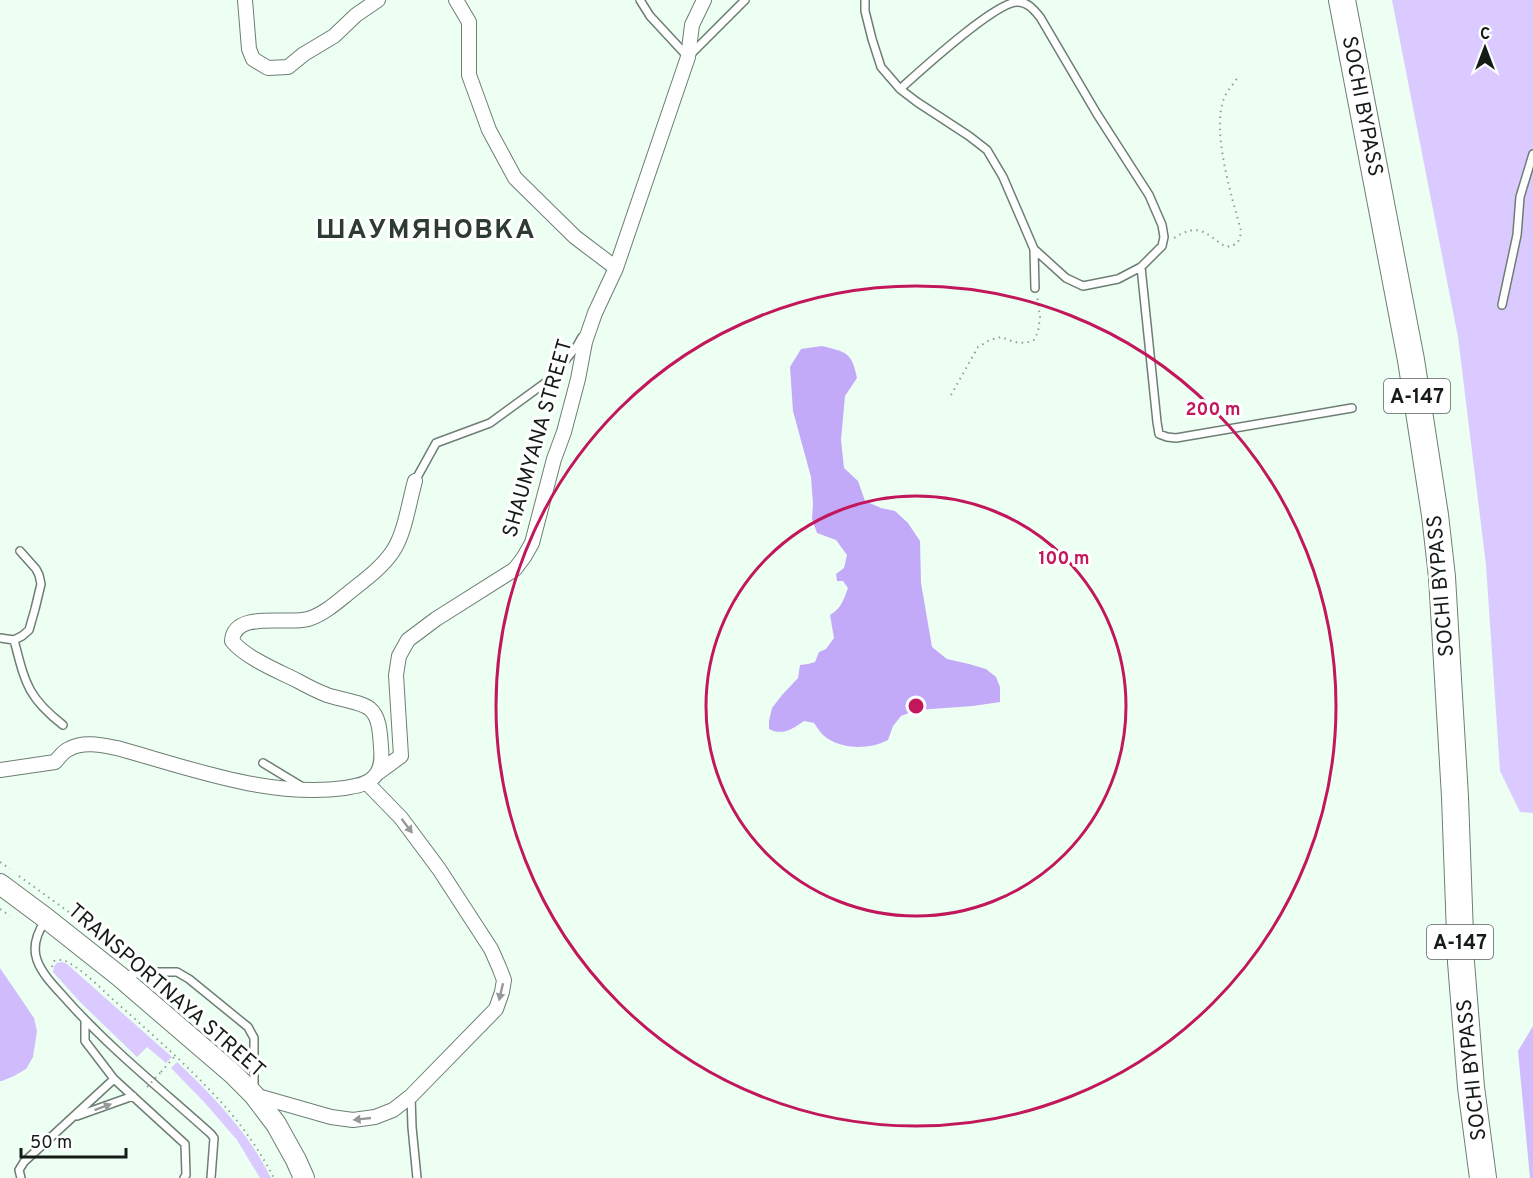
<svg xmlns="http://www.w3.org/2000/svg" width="1533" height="1178" font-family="Overpass,sans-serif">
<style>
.green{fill:#dacaff}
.forest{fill:#d0bcfc}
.water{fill:#c3aaf9}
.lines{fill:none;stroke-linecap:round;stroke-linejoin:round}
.lane-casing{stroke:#6e7e74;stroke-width:10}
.street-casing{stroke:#6e7e74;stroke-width:16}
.secondary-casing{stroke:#6e7e74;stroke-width:22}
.highway-casing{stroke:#6e7e74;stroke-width:28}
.path{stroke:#919f95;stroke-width:2;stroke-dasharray:1.5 4.5;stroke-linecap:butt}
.lane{stroke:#fff;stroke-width:7}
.street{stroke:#fff;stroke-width:14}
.secondary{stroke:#fff;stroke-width:20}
.highway{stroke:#fff;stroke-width:26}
.path-bridge{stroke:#919f95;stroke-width:2;stroke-dasharray:1.5 4.5;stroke-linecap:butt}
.oneway{fill:#969997}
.ring{fill:none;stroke:#c2185b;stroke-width:3}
.labels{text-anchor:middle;stroke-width:6;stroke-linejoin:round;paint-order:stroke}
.shield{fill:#fff;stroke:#5b605d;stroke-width:1.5}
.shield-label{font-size:20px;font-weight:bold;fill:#151c17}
.street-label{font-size:21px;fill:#151c17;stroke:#fff}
.district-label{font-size:27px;font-weight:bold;letter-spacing:1.5px;fill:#2d3b32;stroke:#fff}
.centre{fill:#c2185b;stroke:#fff;stroke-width:3}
.ring-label{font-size:18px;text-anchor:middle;font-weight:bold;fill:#c2185b;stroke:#fff;stroke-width:6;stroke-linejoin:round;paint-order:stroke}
</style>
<rect width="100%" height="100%" fill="#ecfff2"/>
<!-- green -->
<path class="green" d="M1392,0h141v813l-13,-1 -20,-41 -14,-206 -28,-228z
M62,962l5,2 105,93 -6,6 -19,-16 -10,10 -57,-55 -27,-30c1,-6 2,-10 9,-10z
M177,1062c37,35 71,70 94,116h-11l-23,-38 -32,-37 -34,-35z"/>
<!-- forest -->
<path class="forest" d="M0,968l34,50 3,13 -4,26 -7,12 -12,7 -12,5h-2z
M1533,1026v152h-3l-12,-127z"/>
<!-- water -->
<path class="water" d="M822,346c24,6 30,6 35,32l-12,18 -4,44 3,28 14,13 7,20 16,7 14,3 13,12 12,18 1,42 11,64 15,12 22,5 17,5 10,8 4,10v15l-27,4 -56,4 -16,6 -8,10 -5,14c-19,10 -48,10 -65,-5 -4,-4 -6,-8 -9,-12l-10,-2c-11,8 -22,15 -35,8v-8l3,-13 10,-13 16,-17 2,-13 8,-1 7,-2 4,-10 7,-3 8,-11 -4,-23c11,-6 14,-16 18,-27l-5,-7h-6l-1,-7 8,-6 3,-13 -11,-15 -19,-7 -5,-14 1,-15 -2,-27 -18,-66 -3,-44 11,-18z"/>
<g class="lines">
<!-- lane casing -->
<g class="lane-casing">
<path id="lane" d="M640,0l10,16 38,41 57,-57
M865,0v11l7,28 9,28 19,22 17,13 52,34 18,14 16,27 31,72 32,29 17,8 35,-7 23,-12 21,-21 2,-9 -2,-12 -13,-30 -52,-81 -57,-97c-6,-7 -12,-15 -22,-15 -22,-1 -99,70 -118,87
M1034,249l1,39
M1141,267l16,155 2,12 8,3 9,1 176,-30
M1502,305l15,-70 3,-38 13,-43
M415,481l21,-38 54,-20 59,-43 28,-34 5,-9
M0,638l14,2 8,-4 7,-6 6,-21 6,-25 -2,-9 -3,-6 -16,-18
M14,640c11,42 13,57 49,85
M263,763l38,23
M45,921c-8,12 -13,25 -8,39 5,14 17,26 27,37 43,49 98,93 147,137l3,4 -3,40
M126,975l28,-3h23l12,7 59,48 6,11v51
M85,1021v20l29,38 71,65 1,31 -2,3
M411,1096l1,31 5,51
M77,1116l56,-20
M21,1178l-2,-8 5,-8 90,-83"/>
</g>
<!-- street casing -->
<g class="street-casing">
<path id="street" d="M245,0l4,49 4,10 15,9 20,-1 16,-13 30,-18 22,-21 22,-15
M456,0l13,22v53l20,55 26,48 60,59 41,31
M0,770l55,-8c4,-4 8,-11 14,-13 14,-8 32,-4 48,-1 72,20 151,50 228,40 10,-2 22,-3 29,-11 8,-8 8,-19 7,-30 -1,-12 -1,-30 -11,-38 -8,-7 -32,-10 -43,-14 -10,-4 -20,-9 -29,-14 -20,-10 -52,-23 -66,-40 2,-31 55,-16 76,-22 14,-4 27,-15 38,-24 17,-14 35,-26 47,-44 12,-18 16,-49 22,-70
M379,772l22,-16 -5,-81 3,-19 9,-16 28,-21 79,-50 9,-12 8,-14 22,-84 10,-27 14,-53 7,-37 10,-29 21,-45 72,-211 4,-32 12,-25
M254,1095l77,22 22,3 22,-3 18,-7 18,-14 85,-87 6,-17 2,-12 -5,-13 -8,-18 -52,-80 -38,-51 -34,-35"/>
</g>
<!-- secondary casing -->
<g class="secondary-casing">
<path id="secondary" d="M0,884l47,35 72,57 114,98 21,21 22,29 20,36 8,18"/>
</g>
<!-- highway casing -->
<g class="highway-casing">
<path id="highway" d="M1342,0l69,360 24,155 7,62 13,220 6,165 10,125 12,91"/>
</g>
<!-- path -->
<path class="path" d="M1174,238c26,-16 30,-5 52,9 11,-2 14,-5 15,-16 -9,-34 -31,-103 -16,-135 3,-6 9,-13 13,-19
M951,395l27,-48 12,-7 11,-3 13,5 12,1 8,-3 4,-8 2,-15 -3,-21
M0,862l10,7
M19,876l76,55 36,31
M0,909l10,7
M52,967l2,-6c5,-1 9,-2 13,1 18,9 35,28 50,41 36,32 72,64 104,99 21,23 39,49 53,76
M161,1072l14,-16"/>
<!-- lane -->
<use href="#lane" class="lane"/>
<!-- street -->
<use href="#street" class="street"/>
<!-- secondary -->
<use href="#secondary" class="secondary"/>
<!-- highway -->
<use href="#highway" class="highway"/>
<!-- path-bridge -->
<path class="path-bridge" d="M147,1087l14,-15"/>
</g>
<!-- one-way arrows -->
<defs><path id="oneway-solid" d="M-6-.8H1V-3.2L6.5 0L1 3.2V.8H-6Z" transform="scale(1.5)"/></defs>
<g class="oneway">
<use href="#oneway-solid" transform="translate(407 826) rotate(53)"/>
<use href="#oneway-solid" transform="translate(501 992) rotate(103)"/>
<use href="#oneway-solid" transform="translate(103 1107) rotate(-20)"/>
<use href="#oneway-solid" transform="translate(362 1119) rotate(174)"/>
</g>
<!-- distance rings -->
<g class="ring">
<circle cx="916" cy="706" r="210"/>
<circle cx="916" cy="706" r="420"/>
</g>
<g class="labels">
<!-- shield labels -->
<g class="shield">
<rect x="1384" y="379" width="66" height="34" rx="4.5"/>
<rect x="1427" y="925" width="66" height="34" rx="4.5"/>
</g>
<g class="shield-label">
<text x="1417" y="403">А-147</text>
<text x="1460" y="949">А-147</text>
</g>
<!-- street labels -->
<g class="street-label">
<text transform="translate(1363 106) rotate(79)" y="7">SOCHI BYPASS</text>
<text transform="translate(537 438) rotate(-74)" y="7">SHAUMYANA STREET</text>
<text transform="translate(1440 586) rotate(-95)" y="7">SOCHI BYPASS</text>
<text transform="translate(167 990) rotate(41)" y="7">TRANSPORTNAYA STREET</text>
<text transform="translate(1471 1070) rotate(-96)" y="7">SOCHI BYPASS</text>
</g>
<!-- district labels -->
<g class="district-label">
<text x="426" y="238">ШАУМЯНОВКА</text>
</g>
</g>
<circle cx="916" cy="706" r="9" class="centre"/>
<g class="ring-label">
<text x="1213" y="415">200 m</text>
<text x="1064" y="564">100 m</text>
</g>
<!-- north arrow -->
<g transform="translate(1485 48)" stroke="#ffffff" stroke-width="4.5" paint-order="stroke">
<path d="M0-4.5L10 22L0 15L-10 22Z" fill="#151c17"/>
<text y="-9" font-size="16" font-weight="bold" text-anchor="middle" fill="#151c17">С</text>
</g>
<!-- scale -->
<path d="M21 1148v9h105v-9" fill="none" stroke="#151c17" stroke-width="3"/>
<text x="30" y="1148" font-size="18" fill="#151c17" stroke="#ffffff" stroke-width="4.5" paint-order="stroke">50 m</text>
</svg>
